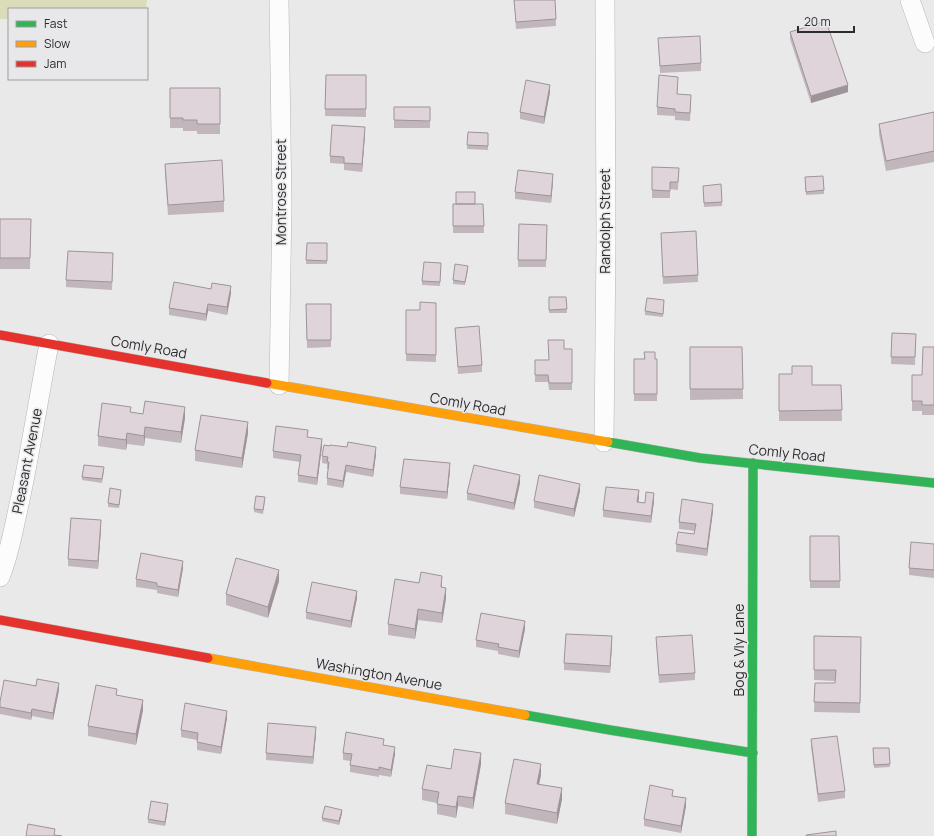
<svg xmlns="http://www.w3.org/2000/svg" width="934" height="836" font-family="Manrope,sans-serif">
<style>
.green{fill:#dbdcba}
.lines{fill:none;stroke-linecap:round;stroke-linejoin:round}
.street-casing{stroke:#b6b6b7;stroke-width:20}
.fast-casing{stroke:#b6b6b7;stroke-width:10}
.slow-casing{stroke:#b6b6b7;stroke-width:10}
.jam-casing{stroke:#b6b6b7;stroke-width:10}
.street{stroke:#fcfcfc;stroke-width:19}
.fast{stroke:#30b455;stroke-width:9}
.slow{stroke:#ff9f0a;stroke-width:9}
.jam{stroke:#e5322d;stroke-width:9}
.wall{fill:#c1b6bc}
.shaded-wall{fill:#9d9499}
.building{fill:#e0d4db;stroke:#9d9499}
.labels{text-anchor:middle;stroke-width:3;stroke-linejoin:round;paint-order:stroke}
.street-label{font-size:14px;fill:#2c2c2d;stroke:#e8e8eb}
</style>
<rect width="100%" height="100%" fill="#e9e9ea"/>
<!-- green -->
<path class="green" d="M0,0h147l-1,9h-137v10h-9z"/>
<g class="lines">
<!-- street casing -->
<g class="street-casing">
<path id="street" d="M910,0l15,43
M279,385l3,-180 -3,-205
M604,442l2,-199 -1,-243
M0,577c10,-24 14,-51 20,-77 11,-52 19,-104 29,-156"/>
</g>
<!-- fast casing -->
<g class="fast-casing">
<path id="fast" d="M608,442l92,16 234,25
M525,715l85,15 143,23
M752,836l1,-373"/>
</g>
<!-- slow casing -->
<g class="slow-casing">
<path id="slow" d="M267,383l341,59
M208,658l317,57"/>
</g>
<!-- jam casing -->
<g class="jam-casing">
<path id="jam" d="M0,335l267,48
M0,620l208,38"/>
</g>
<!-- street -->
<use href="#street" class="street"/>
<!-- fast -->
<use href="#fast" class="fast"/>
<!-- slow -->
<use href="#slow" class="slow"/>
<!-- jam -->
<use href="#jam" class="jam"/>
</g>
<!-- wall -->
<path class="wall" d="M514,0h41l1,26 -40,3z
M790,32l58,60 -37,11 -21,-64z
M658,38l43,25v8l-41,2z
M326,75h40v42l-41,-1z
M678,84l-1,10 14,9 -1,18 -15,-1v-4l-18,-1v-8z
M170,88h50v46h-23v-3h-14v-3h-13z
M550,92l-6,32 -24,-5v-7z
M394,107h36v21h-36z
M934,112v50l-48,9 -7,-37v-10z
M468,132l20,1v17l-21,-1z
M365,134l-3,38 -18,-2v-6l-14,-1v-7z
M165,164l59,37v11l-56,3 -3,-41z
M652,167l27,1 -1,22 -8,-1v9h-18z
M805,180l19,10v4l-18,1z
M553,181l-2,22 -36,-4v-7z
M703,189l19,13v4l-18,1z
M453,204h30l1,29h-31z
M0,219h31l-1,50h-30z
M519,224l28,1 -1,42h-28z
M661,233l37,42v7l-35,2z
M307,243h20v21h-21z
M113,260l-1,30 -46,-3v-7z
M441,266l-1,20 -18,-1v-4z
M468,270l-3,15 -12,-1v-4z
M231,293l-4,22 -19,-4 -2,10 -37,-6v-7z
M549,297h17l1,16h-18z
M436,303v59l-30,-1v-51h14z
M306,304h25v43l-24,1z
M664,304l-1,13 -18,-2v-4z
M455,328l27,37v7l-24,2z
M892,333l24,1 -1,31 -24,-1z
M690,347h52l1,52 -53,1z
M934,347v68h-12v-4h-10v-36h10z
M564,349h8v41h-23l-1,-8h-13v-22h14z
M644,352l11,7h2v42h-23v-42h10z
M779,374l33,11h29l1,36h-63z
M131,412l12,2 42,4 -4,25 -36,-5 -1,8 -17,-2 -1,6 -28,-4v-10z
M248,433l-6,35 -47,-7v-11z
M308,437l14,9 -5,39 -19,-3v-7l2,-13 -27,-4v-7z
M330,446l17,1 29,7 -3,23 -27,-5 -3,16 -16,-3v-7l1,-9h-1v-5l-5,-1v-7z
M450,470l-3,29 -47,-5v-7z
M104,471l-2,12 -20,-3v-3z
M520,483l-6,27 -47,-10v-7z
M580,491l-6,26 -40,-9v-7z
M121,493l-2,15 -11,-1v-4z
M639,498l-1,4 7,1 9,-2 -3,22 -48,-6v-7z
M265,501l-2,13 -9,-2v-3z
M713,511l-6,45 -31,-4v-8l18,-10 1,-3 -16,-2v-7z
M101,528l-3,41 -30,-3v-7z
M810,536h29l1,52h-30z
M934,544v34l-25,-3v-7z
M183,568l-5,29 -21,-4v-3l-21,-3v-8z
M279,581l-11,37 -42,-13v-11z
M442,587l4,11 -4,25 -24,-3 -3,19 -27,-4v-11z
M357,598l-6,30 -45,-9v-7z
M525,629l-6,29 -21,-4v-3l-22,-4v-7z
M814,636l47,1 -1,76 -46,-1 1,-29h20v-2l-21,-1z
M656,637l39,36v7l-36,3z
M612,644l-2,29 -46,-3v-7z
M59,690l-6,30 -21,-4 -1,4 -31,-6v-12z
M117,695l26,15 -7,35 -48,-9v-10z
M227,718l-6,36 -24,-4v-10l-16,-3v-7z
M316,734l-3,30 -47,-4v-7z
M811,739l34,52v7l-27,4 -7,-56z
M384,745l11,9 -4,23 -12,-2v2l-29,-5v-11l-7,-1v-7z
M873,748h16l1,19 -16,1z
M481,764l-8,45 -15,-3 -2,12 -19,-4v-11l-15,-3v-11l29,-20z
M541,775l-2,9 23,15 -5,25 -52,-10v-11z
M673,796l13,10 -5,27 -37,-7v-7z
M168,807l-3,19 -17,-3v-4z
M342,813l-3,12 -17,-4v-3z"/>
<!-- shaded-wall -->
<path class="shaded-wall" d="M550,85v7l-6,32v-7z
M848,85v7l-37,11v-7z
M365,127v7l-3,38v-8z
M553,174v7l-2,22v-7z
M231,286v7l-4,22v-8z
M208,304v7l-2,10v-7z
M185,407v11l-4,25v-11z
M248,422v11l-6,35v-10z
M145,427v11l-1,8v-10z
M127,433v11l-1,6v-10z
M322,439v7l-5,39v-7z
M376,447v7l-3,23v-7z
M450,463v7l-3,29v-7z
M346,465v7l-3,16v-7z
M520,475v8l-6,27v-7z
M580,484v7l-6,26v-8z
M639,490v8l-2,12v-8z
M654,493v8l-3,22v-7z
M713,504v7l-6,45v-7z
M101,520v8l-3,41v-8z
M183,561v7l-5,29v-7z
M279,570v11l-11,37v-11z
M442,576v11l-1,10v-10z
M446,588v10l-4,25v-10z
M357,591v7l-6,30v-7z
M418,609v11l-3,19v-10z
M525,621v8l-6,29v-7z
M612,636v8l-2,29v-7z
M59,683v7l-6,30v-7z
M143,700v10l-7,35v-11z
M32,709v7l-1,4v-7z
M227,711v7l-6,36v-7z
M316,727v7l-3,30v-7z
M395,747v7l-4,23v-7z
M481,753v11l-8,45v-11z
M541,764v11l-4,19v-10z
M562,788v11l-5,25v-11z
M458,796v10l-2,12v-11z
M686,798v8l-5,27v-7z
M168,804v3l-3,19v-4z
M342,810v3l-3,12v-4z"/>
<!-- building -->
<path class="building" d="M514,0h41l1,19 -40,3z
M826,21l22,64 -37,11 -21,-64z
M700,36l1,27 -41,3 -2,-28z
M326,75h40v34h-41z
M659,75l19,2 -1,17 14,1 -1,18 -15,-1v-3l-18,-2z
M526,80l24,5 -6,32 -24,-5z
M170,88h50v36h-23v-4h-14v-2h-13z
M394,107h36v14l-36,-1z
M934,112v39l-48,10 -7,-37z
M332,125l33,2 -3,37 -18,-1v-6l-14,-1z
M468,132l20,1v13l-21,-1z
M222,160l2,41 -56,4 -3,-41z
M652,167l27,1 -1,14h-8v9l-18,-1z
M518,170l35,4 -2,22 -36,-4z
M823,176l1,14 -18,2 -1,-15z
M721,184l1,18 -18,1 -1,-17z
M456,192h19v12h-19z
M453,204h30l1,22h-31z
M0,219h31l-1,39h-30z
M519,224l28,1 -1,35h-28z
M696,231l2,44 -35,2 -2,-44z
M307,243h20v18l-21,-1z
M68,251l45,2 -1,29 -46,-2z
M424,262l17,1 -1,19 -18,-1z
M455,264l13,2 -3,16 -12,-2z
M174,282l37,7 1,-6 19,3 -4,21 -19,-3 -2,10 -37,-6z
M549,297h17l1,12 -18,1z
M647,298l17,2 -1,14 -18,-3z
M420,302l16,1v52l-30,-1v-44h14z
M306,304h25v36h-24z
M479,326l3,39 -24,2 -3,-39z
M892,333l24,1 -1,23h-24z
M548,340h16v9h8v34h-23l-1,-8h-13v-15h14z
M690,347h52l1,42h-53z
M923,347h11v58h-12v-4h-10v-26h10z
M644,352h11v7h2v35h-23v-35h11z
M792,366h20v19h29l1,25 -63,1v-37h13z
M145,401l40,6 -4,25 -36,-5 -1,9 -17,-3 -1,7 -28,-4 4,-33 29,4 -1,5 13,2z
M201,415l47,7 -6,36 -47,-8z
M276,426l32,4 -1,7 15,2 -5,39 -19,-3 3,-20 -28,-4z
M348,442l28,5 -3,23 -27,-5 -3,16 -16,-3 2,-16h-2l1,-5 -6,-1 2,-11 6,1v-1l17,2z
M404,459l46,4 -3,29 -47,-5z
M84,465l20,2 -2,12 -20,-2z
M474,465l46,10 -6,28 -47,-10z
M539,475l41,9 -6,25 -40,-8z
M606,487l33,3 -2,12 8,1 1,-11 8,1 -3,23 -48,-6z
M110,488l11,2 -2,15 -11,-2z
M256,496l9,1 -2,13 -9,-1z
M682,499l31,5 -6,45 -31,-5 2,-12 16,2 2,-10 -17,-2z
M71,518l30,2 -3,41 -30,-2z
M810,536h29l1,45h-30z
M911,542l23,2v26l-25,-2z
M141,553l42,8 -5,29 -21,-4v-3l-21,-4z
M236,558l43,12 -11,37 -42,-13z
M421,572l21,4 -1,11 5,1 -4,25 -24,-4 -3,20 -27,-5 7,-45 24,4z
M312,582l45,9 -6,30 -45,-9z
M481,613l44,8 -6,30 -21,-4 1,-3 -23,-4z
M566,634l46,2 -2,30 -46,-3z
M692,635l3,38 -36,2 -3,-38z
M814,636l47,1 -1,66 -46,-1 1,-19h20l1,-13h-22z
M37,679l22,4 -6,30 -21,-4 -1,4 -31,-6v-5l4,-22 32,6z
M96,685l21,4 -1,6 27,5 -7,34 -48,-8z
M185,703l42,8 -6,36 -24,-5 1,-9 -17,-3z
M268,723l48,4 -3,30 -47,-4z
M346,732l38,7 -1,6 12,2 -4,23 -12,-3v3l-29,-5 2,-11 -9,-1z
M837,736l8,55 -27,3 -7,-55z
M873,748h16l1,16 -16,1z
M454,749l27,4 -8,45 -15,-2 -2,11 -19,-3 2,-12 -17,-3 5,-24 24,4z
M514,759l27,5 -4,20 25,4 -5,25 -52,-10z
M650,785l23,5 -1,6 14,2 -5,28 -37,-7z
M151,801l17,3 -3,18 -17,-3z
M325,806l17,4 -3,11 -17,-3z
M28,824l27,5 -1,6 8,1h-36z
M836,831v5h-30v-1z"/>
<g class="labels">
<!-- street labels -->
<g class="street-label">
<text transform="translate(281 192) rotate(-90)" y="5">Montrose Street</text>
<text transform="translate(605 221) rotate(-90)" y="5">Randolph Street</text>
<text transform="translate(149 347) rotate(10)" y="5">Comly Road</text>
<text transform="translate(468 404) rotate(10)" y="5">Comly Road</text>
<text transform="translate(787 453) rotate(6)" y="5">Comly Road</text>
<text transform="translate(27 461) rotate(-79)" y="5">Pleasant Avenue</text>
<text transform="translate(739 650) rotate(-90)" y="5">Bog &amp; Vly Lane</text>
<text transform="translate(379 674) rotate(10)" y="5">Washington Avenue</text>
</g>
</g>
<!-- legend -->
<rect x="8" y="8" width="140" height="72" fill="#e8e8eb" stroke="#9d9d9f"/>
<rect x="16" y="21" width="20" height="6" fill="#30b455" stroke="#9d9d9f"/>
<text x="44" y="28" font-size="12" fill="#2c2c2d">Fast</text>
<rect x="16" y="41" width="20" height="6" fill="#ff9f0a" stroke="#9d9d9f"/>
<text x="44" y="48" font-size="12" fill="#2c2c2d">Slow</text>
<rect x="16" y="61" width="20" height="6" fill="#e5322d" stroke="#9d9d9f"/>
<text x="44" y="68" font-size="12" fill="#2c2c2d">Jam</text>
<!-- scale -->
<path d="M798 26v6h56v-6" fill="none" stroke="#2c2c2d" stroke-width="2"/>
<text x="804" y="26" font-size="12" fill="#2c2c2d" stroke="#e8e8eb" stroke-width="3" paint-order="stroke">20 m</text>
</svg>
